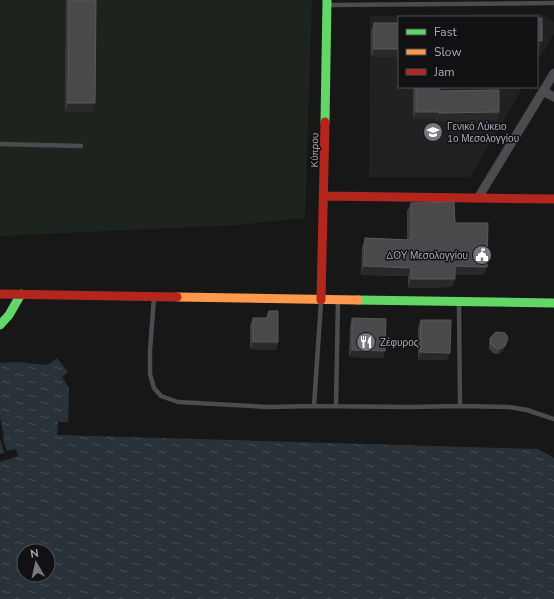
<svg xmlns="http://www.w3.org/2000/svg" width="554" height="599" font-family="'Nunito Sans',sans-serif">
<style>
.built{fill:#212123}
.park{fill:#1d241e}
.water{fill:url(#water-ripples);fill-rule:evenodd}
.pier{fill:#171717}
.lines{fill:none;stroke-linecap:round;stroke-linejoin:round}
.lane{stroke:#4b4c50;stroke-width:4.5}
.street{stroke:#4b4c50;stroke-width:9}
.fast{stroke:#63d668;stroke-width:9}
.slow{stroke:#ff974d;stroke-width:9}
.jam{stroke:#b3261e;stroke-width:9}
.wall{fill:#3d3d3f}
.shaded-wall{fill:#29292a}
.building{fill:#49494c;stroke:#58595d}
.labels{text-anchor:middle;stroke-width:3;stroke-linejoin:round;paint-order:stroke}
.poi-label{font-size:10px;fill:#a8adb8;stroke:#111113;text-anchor:start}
.street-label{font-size:10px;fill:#a8adb8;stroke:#111113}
</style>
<defs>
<pattern id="water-ripples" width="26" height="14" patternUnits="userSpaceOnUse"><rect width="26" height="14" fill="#2a3239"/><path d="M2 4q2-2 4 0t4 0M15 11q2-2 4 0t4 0" fill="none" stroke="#464d54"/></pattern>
</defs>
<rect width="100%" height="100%" fill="#171717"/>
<!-- built -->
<path class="built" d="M540,13l14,9v11l-17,29v-45h-138v70h124l-53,90h-101l1,-161z"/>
<!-- park -->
<path class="park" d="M0,0h312l-7,218 -67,7 -238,11z"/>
<!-- water -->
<path class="water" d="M57,358l11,14 -6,5 7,11 -1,34h-10l-1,13 481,14 16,9v141h-554v-236l17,-1 30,3zM24,551h24v24h-24z"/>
<!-- pier -->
<path class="pier" d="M0,417l4,21 -1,1 4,12 9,-2 2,7 -18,6v-8l4,-1 -4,-14z"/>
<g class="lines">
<!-- lane -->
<path class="lane" d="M329,5l225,-2
M0,144l81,2
M154,298l-4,52v24l4,14 7,8 17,6 91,5 45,-1 96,1 50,-1 49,1 18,3 27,9
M459,303l1,103
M314,406l7,-104
M336,406l2,-106"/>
<!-- street -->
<path class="street" d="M543,91l11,6
M478,198l76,-125"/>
<!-- fast -->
<path class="fast" d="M325,122l2,-122
M358,300l196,3
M0,325l9,-10 12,-21"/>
<!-- slow -->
<path class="slow" d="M177,297l181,3"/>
<!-- jam -->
<path class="jam" d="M324,196l230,3
M0,294l177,3
M321,300l4,-178"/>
</g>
<!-- wall -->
<path class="wall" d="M66,0h30l-1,103 -3,9h-27z
M374,23h25l-28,34v-27z
M413,87h26v4l60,21 -3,8 -60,1v-2h-23z
M411,203l44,20 29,52h-29v4l-3,8 -44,1v-12l-47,-1 1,-28 3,-9 42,2v-29z
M269,311l9,31 -2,8 -26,-1v-24l3,-7h13z
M352,318l33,33 -2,7 -34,-1 1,-31z
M421,320l26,40h-29v-33z
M490,338l13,13 -5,3 -5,-1 -4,-4v-6z"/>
<!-- shaded-wall -->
<path class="shaded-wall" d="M537,41h5l-2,7h-3z
M374,49h25v8h-28z
M68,103h27l-3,9h-27z
M416,112h23l-3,7h-23z
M499,112l-3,8 -60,1 3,-8z
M364,266l47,2 -3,8 -47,-1z
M455,266l32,1 -3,8h-32z
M411,279h44l-3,8 -44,1z
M253,342h25l-2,8 -26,-1z
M505,346l-2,5 -5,3 2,-5z
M352,350l33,1 -2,7 -34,-1z
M420,352l30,1 -3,7h-29z"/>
<!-- building -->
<path class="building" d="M69,0h27l-1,103h-27z
M537,18h5v23h-5z
M374,23h25v26h-25z
M416,87h23v4l60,-1v22l-60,1v-1h-23z
M454,202l1,21h33l-1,44 -32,-1v13h-44v-11l-47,-2 1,-28 46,2v-37z
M269,311h9v31h-25v-24h14z
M352,318l34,1 -1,32 -33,-1z
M421,320h30l-1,33 -30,-1z
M496,332l9,1 3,5 -3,8 -5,3 -5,-1 -4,-4 -1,-6z"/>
<!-- icons -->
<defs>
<g id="school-disc" transform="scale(1)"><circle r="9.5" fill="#757880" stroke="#111113"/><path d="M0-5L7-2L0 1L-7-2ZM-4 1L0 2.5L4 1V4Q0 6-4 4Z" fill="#fff"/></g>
<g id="civic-disc" transform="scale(1)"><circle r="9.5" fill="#757880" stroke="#111113"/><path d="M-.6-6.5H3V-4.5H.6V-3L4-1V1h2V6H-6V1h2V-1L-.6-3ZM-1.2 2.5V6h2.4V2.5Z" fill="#fff"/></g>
<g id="restaurant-disc" transform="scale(1)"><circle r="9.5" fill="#757880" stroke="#111113"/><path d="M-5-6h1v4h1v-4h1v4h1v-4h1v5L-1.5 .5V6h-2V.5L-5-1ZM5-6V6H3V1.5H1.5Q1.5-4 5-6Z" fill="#fff"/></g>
</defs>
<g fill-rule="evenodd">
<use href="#school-disc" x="433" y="132"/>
<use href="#civic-disc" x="482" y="255"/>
<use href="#restaurant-disc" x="366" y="342"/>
</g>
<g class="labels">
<!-- poi labels -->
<g class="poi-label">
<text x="447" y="130">Γενικό Λύκειο<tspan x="447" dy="12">1ο Μεσολογγίου</tspan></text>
<text x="468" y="259" text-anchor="end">ΔΟΥ Μεσολογγίου</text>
<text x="380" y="346">Ζέφυρος</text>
</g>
<!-- street labels -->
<g class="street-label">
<text transform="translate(314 150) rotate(-89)" y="4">Κύπρου</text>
</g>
</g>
<!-- legend -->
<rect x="398" y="16" width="140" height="72" fill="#111113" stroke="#4d4f55"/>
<rect x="406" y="29" width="20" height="6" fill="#63d668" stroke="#4d4f55"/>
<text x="434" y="36" font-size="12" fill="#a8adb8">Fast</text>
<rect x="406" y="49" width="20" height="6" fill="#ff974d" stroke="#4d4f55"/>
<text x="434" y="56" font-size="12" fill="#a8adb8">Slow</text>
<rect x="406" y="69" width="20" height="6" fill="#b3261e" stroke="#4d4f55"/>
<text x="434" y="76" font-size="12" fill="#a8adb8">Jam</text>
<!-- north arrow -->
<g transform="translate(36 563) rotate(351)"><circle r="19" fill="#111113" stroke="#4d4f55"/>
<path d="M0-3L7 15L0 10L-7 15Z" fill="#757880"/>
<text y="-6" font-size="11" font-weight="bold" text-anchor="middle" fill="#a8adb8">N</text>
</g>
</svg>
